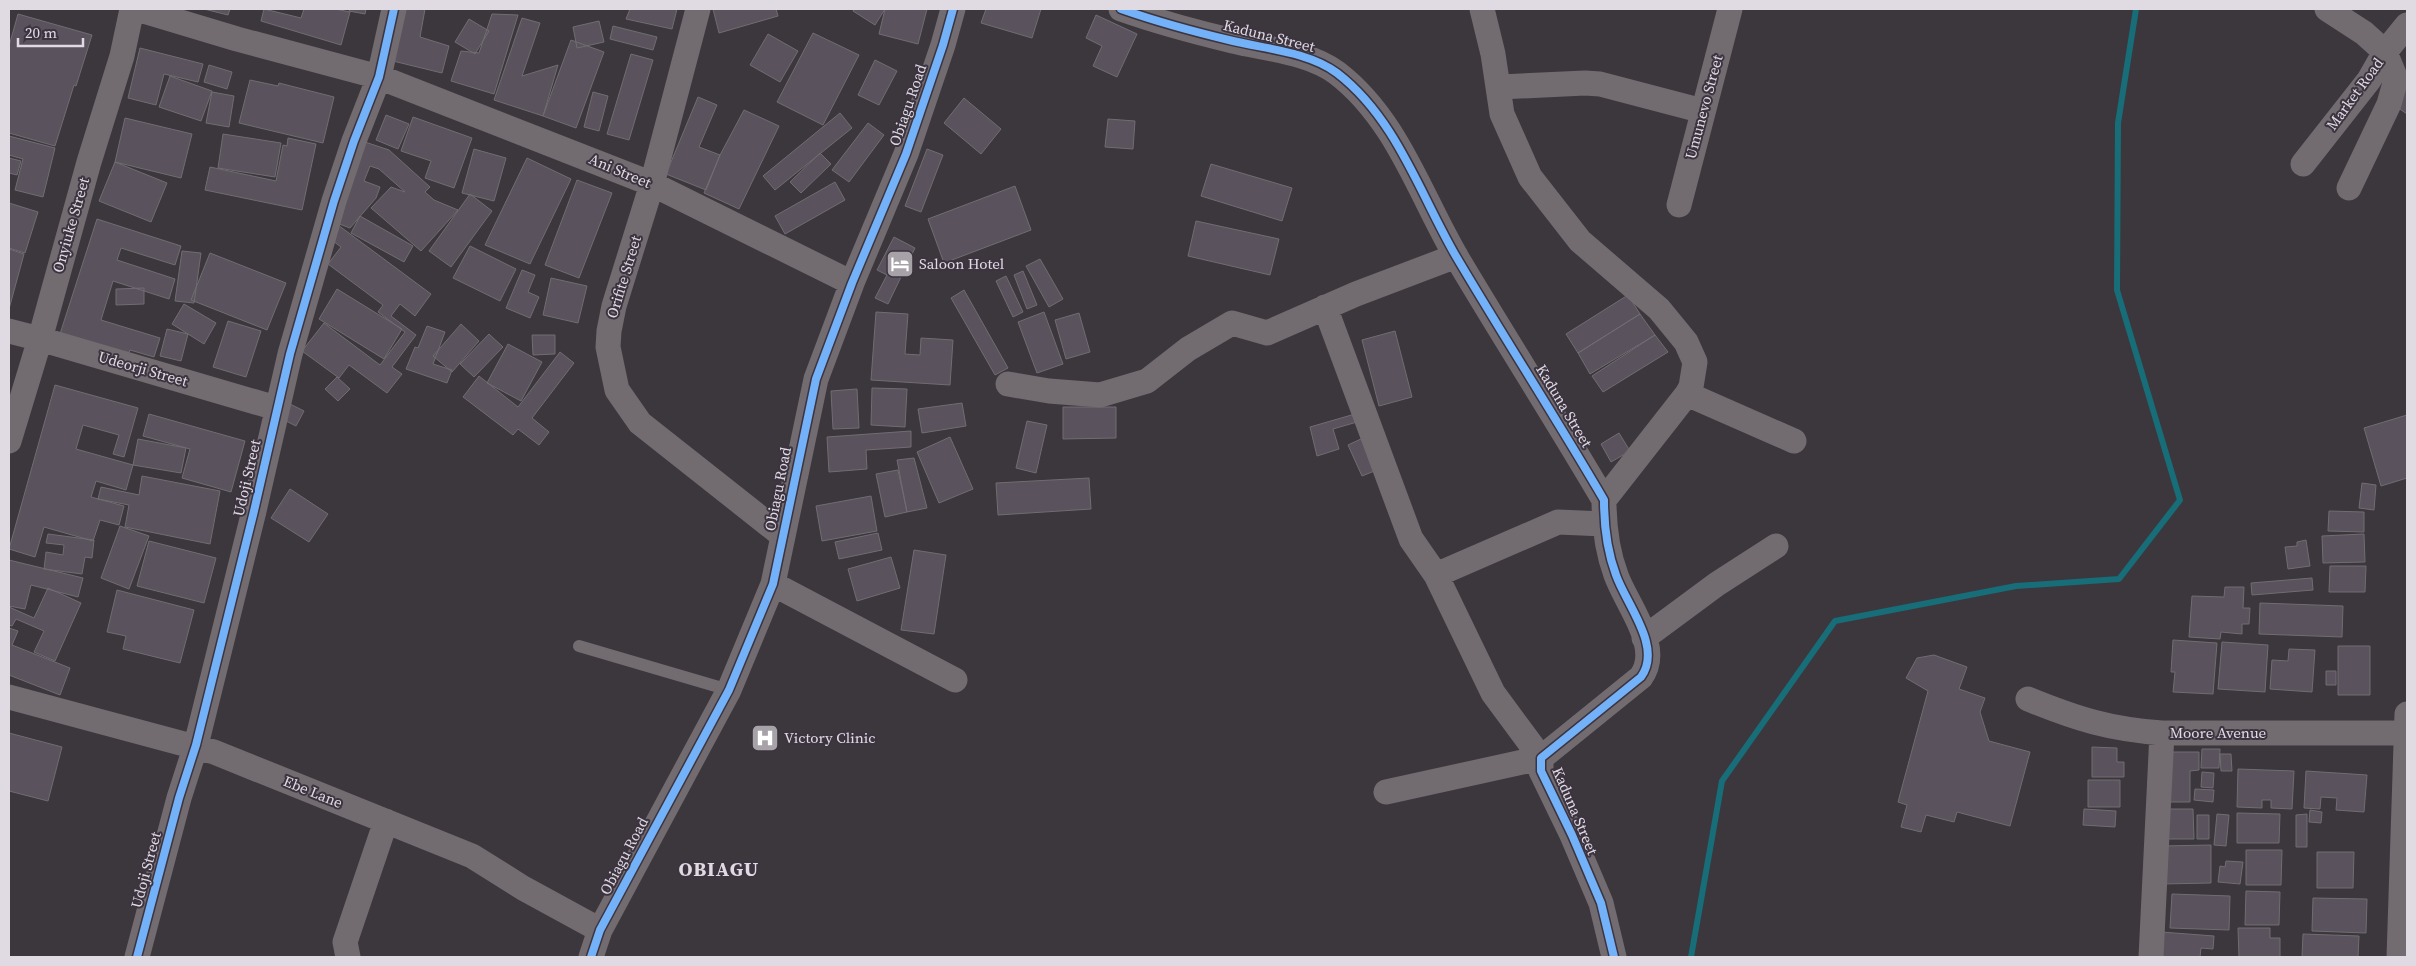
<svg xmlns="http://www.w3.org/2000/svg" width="2416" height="966" font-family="'Source Serif 4',serif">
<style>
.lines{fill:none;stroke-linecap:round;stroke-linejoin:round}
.stream{stroke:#176d78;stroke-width:6}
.building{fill:#5a525d;stroke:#706d72}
.lane{stroke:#726b70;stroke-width:12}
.street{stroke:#726b70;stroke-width:25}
.cycleway-casing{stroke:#3c3440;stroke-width:11}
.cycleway{stroke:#73b2f8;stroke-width:8}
.labels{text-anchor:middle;stroke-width:4;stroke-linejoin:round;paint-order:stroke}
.street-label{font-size:15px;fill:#e0dbe2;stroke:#3c3440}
.poi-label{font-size:15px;fill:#e0dbe2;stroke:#3c3440;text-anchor:start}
.district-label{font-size:20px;font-weight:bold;letter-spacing:1px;fill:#e0dbe2;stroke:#3c3440}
</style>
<rect width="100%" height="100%" fill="#3b373d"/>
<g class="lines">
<!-- stream -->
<path class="stream" d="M1691,957l31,-176 113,-160 181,-35 103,-7 61,-79 -63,-210 1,-167 18,-114"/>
</g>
<!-- building -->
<path class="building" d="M204,9h26l-2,6z
M264,9l37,9 3,-9h31l15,3 -9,33 -80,-24z
M350,9h16l-1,5 -16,-3z
M406,9h19l-5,28 29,9 -7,27 -49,-12z
M630,9h47l-5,20 -46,-10z
M713,9h63l2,7 -59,17z
M854,9h31l-10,16 -22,-14z
M885,9h42l-9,35 -39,-10z
M986,9h55l-9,29 -51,-15z
M18,14l74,21 -16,51 -2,-1 -19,61 -46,-13v-87z
M492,14l26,1 -24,79 -43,-13 10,-30 18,2z
M1096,15l41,19 -20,43 -24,-11 9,-20 -16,-8z
M522,18l18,5 -18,53 36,-11 -15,51 -49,-16z
M469,19l20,12 -14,23 -20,-12z
M599,21l5,21 -27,6 -4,-21z
M613,26l44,11 -4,13 -43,-11z
M813,33l46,22 -36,70 -46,-23z
M768,34l30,17 -18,31 -30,-17z
M571,40l33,12 -28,76 -33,-12z
M140,48l63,16 -5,18 -34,-8 -8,31 -28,-7z
M631,54l22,6 -24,80 -22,-6z
M875,60l22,11 -18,34 -21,-10z
M209,65l23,7 -5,17 -23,-7z
M170,76l42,15 -11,30 -42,-14z
M250,80l28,6 1,-3 55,14 -11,46 -84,-20z
M2407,88v26l-13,-9z
M212,92l22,4 -5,31 -23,-4z
M593,92l15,4 -9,35 -15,-4z
M698,97l19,8 -18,42 21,8 -14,35 -40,-16z
M964,98l37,31 -20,25 -37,-31z
M744,110l35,16 -40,83 -35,-16 16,-38z
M840,113l12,15 -77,62 -12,-14z
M386,115l23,9 -11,25 -22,-9z
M413,117l59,21 -18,50 -29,-10 6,-17 -30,-10z
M125,118l67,16 -11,44 -66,-16z
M1108,119l27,2 -2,28 -28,-2z
M868,123l16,12 -35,47 -17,-12z
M223,134l58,9 -6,34 -57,-9z
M9,136l46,12 -12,49 -28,-7 8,-31 -14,-4z
M288,138l28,6 -14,66 -97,-20 5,-23 66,14 7,-36 4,1z
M365,142l24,8 41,37 -5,5 9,8 24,10 -37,41 -50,-43 20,-21 14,5 -26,-23 -9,-3 -6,15 16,6 -4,11 -26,30 -16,-6z
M474,149l32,9 -12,43 -32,-8z
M927,149l16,6 -22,57 -16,-6z
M820,153l11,11 -30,29 -11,-11z
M9,158l12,3 -4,14 -8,-2z
M527,158l44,21 -41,85 -45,-19z
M115,162l52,21 -16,39 -52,-21z
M1211,164l81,24 -10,33 -81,-25z
M577,180l35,13 -33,85 -34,-13z
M835,182l10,18 -60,34 -10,-18z
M1015,186l16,44 -87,33 -16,-44z
M470,194l22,17 -41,56 -22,-16z
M9,203l29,9 -13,41 -16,-5z
M360,216l53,30 -9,16 -53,-29z
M97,219l84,27 -6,19 -54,-17 -4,12 58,19 -6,20 -56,-18 -12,39 59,18 -6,19 -24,-7 -3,9 -68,-22z
M1196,221l83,18 -9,36 -82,-19z
M338,225l93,69 -16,22 -15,-12 -9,12 25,19 -24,32 10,7 -15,19 -38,-28 -10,13 -37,-27 22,-28 56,42 25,-33 -27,-20 5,-7 -55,-41 13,-17 -12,-9z
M894,237l21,11 -27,56 -13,-6 12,-23 -10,-5z
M470,246l46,23 -16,32 -47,-23z
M9,249l15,5 -15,55z
M182,251l19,2 -7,50 -19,-2z
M210,253l76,30 -19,47 -76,-30z
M1040,259l23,40 -14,8 -23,-41z
M522,270l13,5 -7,17 11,5 -9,21 -24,-10z
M1023,271l14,34 -10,4 -13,-34z
M1006,276l17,36 -10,5 -17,-36z
M551,278l36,8 -9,37 -35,-8z
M144,288v16l-28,1v-16z
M337,289l65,40 -18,30 -65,-40z
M964,290l44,78 -13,7 -44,-77z
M1628,295l12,19 -62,39 -12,-19z
M184,304l32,19 -12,21 -32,-20z
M876,312l32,2 -3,40 15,1 1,-17 32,2 -3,45 -79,-5z
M1044,312l19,52 -26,9 -19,-51z
M1079,313l11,39 -24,7 -11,-39z
M1640,314l15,21 -65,39 -12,-21z
M228,321l33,10 -15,46 -33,-10z
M461,324l18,17 -27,31 -19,-16z
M427,326l18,6 -12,32 19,6 -5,13 -41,-14 9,-22 3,1z
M167,329l21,5 -7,27 -21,-5z
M1395,331l17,66 -33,9 -17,-66z
M489,334l14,13 -29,30 -14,-13z
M532,335h23v19l-22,1z
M1655,335l13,17 -65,40 -11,-16z
M508,344l34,18 -21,39 -34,-18z
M560,352l14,11 -42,55 17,14 -10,13 -21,-16 -5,6 -50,-38 16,-21 39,31z
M337,377l13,12 -12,12 -13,-12z
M55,385l83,23 -14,49 -11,-3 6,-19 -36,-10 -7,24 57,16 -7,25 -30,-9 -5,16 33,9 -5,19 -19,-5 -7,21 -49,-14 -9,30 -26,-8z
M872,388l35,1 -2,38 -34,-2z
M857,389l2,39 -26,1 -2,-38z
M286,402l18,9 -8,15 -18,-9z
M962,403l4,23 -44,7 -4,-24z
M1063,407h53v31l-53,1z
M149,414l96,27 -14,51 -49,-14 8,-29 -47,-13z
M1355,414l2,8 -24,7 6,20 -22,7 -7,-29z
M2407,415v63l-26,8 -17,-58z
M1027,421l20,4 -11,48 -20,-5z
M911,431v16l-45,3 1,19 -38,3 -2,-35z
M1619,433l11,18 -19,11 -10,-18z
M950,437l23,52 -34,14 -22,-51z
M1363,438l14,32 -15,6 -14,-31z
M138,439l48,9 -5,25 -48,-8z
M914,458l13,50 -20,4 -10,-52z
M898,470l9,42 -22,5 -9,-43z
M142,476l78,15 -10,53 -85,-17 4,-22 -31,-6 3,-12 38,8z
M1089,478l2,31 -93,6 -2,-32z
M2362,483l14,2 -2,25 -15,-2z
M290,489l38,25 -19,28 -38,-24z
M871,496l6,35 -55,10 -6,-35z
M2329,511l35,1v20l-36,-1z
M120,526l29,10 -20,53 -28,-11z
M878,533l4,17 -43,9 -4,-17z
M48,534l46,6 -2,18 -7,-1 -3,17 -38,-5 2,-17 17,3 1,-10 -18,-2z
M2364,534l1,28 -42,1 -1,-27z
M2306,540l4,26 -22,3 -3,-22 12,-1v-4z
M149,541l67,17 -12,45 -67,-17z
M914,550l32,5 -12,79 -33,-4z
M891,557l9,31 -43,13 -9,-32z
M9,560l74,18 -5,19 -47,-12 -6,24 -16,-3z
M2330,566h36l-1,26h-36z
M2312,578l1,12 -61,5 -1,-12z
M2225,587h19l-1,21h7l-1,16h-7v10l-21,-2 -1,7 -31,-2 3,-41 32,1z
M48,588l33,15 -26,58 -21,-9 10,-21 -28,-12 -4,7 -3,-1v-18l25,11z
M117,590l77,20 -14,53 -57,-14 3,-13 -19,-4z
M2260,603l83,3 -1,31 -83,-3z
M9,628l9,3 -6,14 58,23 -10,27 -51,-20z
M2173,640l44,3 -4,51 -40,-2 2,-20h-4z
M2222,642l46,3 -3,47 -47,-3z
M2338,646h32v49h-32z
M2289,649l26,1 -3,42 -42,-3 2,-29 16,1z
M1934,655l33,12 -8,22 26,9 -5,14 9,29 41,11 -20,74 -53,-14 -3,10 -28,-7 -5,17 -20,-5 6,-22 -9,-3 30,-111 -22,-13 11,-20z
M2326,671h10v14h-10z
M9,733l53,14 -14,54 -39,-10z
M2092,747l25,1v14h7v15h-32z
M2202,749h18l-1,19h-18z
M2163,752h36v18l-9,1v31h-27z
M2220,754h11l1,17h-11z
M2238,769l56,2 -2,38 -21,-1v-8h-9v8l-25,-1z
M2306,771l61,4 -3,37 -28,-2 1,-12 -16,-1 -1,12 -16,-1z
M2202,772l12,1 -1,15 -12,-1z
M2088,780h32v27h-32z
M2195,789l19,1 -1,12 -19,-2z
M2084,809l32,2 -1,16 -32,-2z
M2162,809h31l1,30h-32z
M2310,810l12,2 -1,11 -12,-1z
M2237,813l43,1 -1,29h-42z
M2217,814l12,1 -3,31 -12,-1z
M2307,814v33h-11v-32z
M2197,815h12v24h-12z
M2211,845v38l-50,1v-38z
M2246,850h36l-1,35h-35z
M2317,852h37l-1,36h-36z
M2226,861l17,1 -3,22 -22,-2 2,-16 5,1z
M2246,891l34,1 -1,33h-34z
M2172,894l58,2 -1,34 -59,-2z
M2313,898l54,1 -1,34 -54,-2z
M2238,928h32v10h10v19h-41z
M2161,932l53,4 -1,13 -12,-1 -1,9h-41z
M2303,934l56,2 -1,21h-56z"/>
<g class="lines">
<!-- lane -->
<path class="lane" d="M579,646l150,44"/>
<!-- street -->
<path class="street" d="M137,9l100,30 142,38 273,107 200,99
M698,9l-46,175 -38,122 -5,25 -1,16 9,43 23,33 143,113
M1121,9c37,13 74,23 112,32 33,8 76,11 104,32 60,46 83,122 120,185 48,81 99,160 147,242 0,24 3,51 12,75 10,29 47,72 25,102l-100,81v13l31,64 29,68 13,54
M1482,9l11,45 9,60 28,63 50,64 79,68 27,33 9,20 -4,25 -4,7 -83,106
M2327,9l37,24 21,19 11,27 -7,25 -40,84
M1500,87l85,-4 15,1 103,27
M2303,164l66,-84 16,-28 22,-27
M1679,205l51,-196
M1325,307l86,232 25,36 57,118 48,65 -155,34
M9,331l31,8 236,69
M1008,384l41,7 51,4 47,-14 41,-32 44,-26 35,10 89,-39 100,-38
M1687,394l107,47
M9,441l31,-102 49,-177 33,-106 10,-47
M1436,575l122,-53 46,2
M773,584l182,96
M1644,638l73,-54 59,-38
M9,697l205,55 258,104 51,32 77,42
M2028,699c49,20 81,30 134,34
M137,957l42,-159 17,-53 58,-234 36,-157 44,-153 20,-60 25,-64 15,-68
M348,957l-3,-15 41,-121
M591,957l9,-27 129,-240 44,-106 43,-205 36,-96 54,-129 37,-109 10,-36
M2151,957l11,-224h245
M2399,957l8,-243"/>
<!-- cycleway casing -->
<g class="cycleway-casing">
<path id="cycleway" d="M1121,9c37,13 74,23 112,32 33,8 76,11 104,32 60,46 83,122 120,185 48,81 99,160 147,242 0,24 3,51 12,75 10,29 47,72 25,102l-100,81v13l31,64 29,68 13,54
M137,957l42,-159 17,-53 58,-234 36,-157 44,-153 20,-60 25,-64 15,-68
M591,957l9,-27 129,-240 44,-106 43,-205 36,-96 54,-129 37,-109 10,-36"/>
</g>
<!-- cycleway -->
<use href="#cycleway" class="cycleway"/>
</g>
<!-- icons -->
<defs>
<g id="hotel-square" transform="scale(1.4375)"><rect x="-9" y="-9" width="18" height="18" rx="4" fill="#a6a2a8" stroke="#3c3440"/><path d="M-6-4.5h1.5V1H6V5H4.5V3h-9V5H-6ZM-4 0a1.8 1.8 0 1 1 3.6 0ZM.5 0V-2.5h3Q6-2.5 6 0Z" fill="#fff"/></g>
<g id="hospital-square" transform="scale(1.4375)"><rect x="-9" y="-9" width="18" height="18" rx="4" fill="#a6a2a8" stroke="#3c3440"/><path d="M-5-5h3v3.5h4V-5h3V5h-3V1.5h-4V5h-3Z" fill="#fff"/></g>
</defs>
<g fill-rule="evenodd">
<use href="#hotel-square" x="900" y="264"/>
<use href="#hospital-square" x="765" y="738"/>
</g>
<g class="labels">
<!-- street labels -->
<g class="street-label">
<text transform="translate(1269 36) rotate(14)" y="5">Kaduna Street</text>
<text transform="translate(2355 94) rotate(-54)" y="5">Market Road</text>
<text transform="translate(908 105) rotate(-71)" y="5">Obiagu Road</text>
<text transform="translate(1704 107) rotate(-75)" y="5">Umunevo Street</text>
<text transform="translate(620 171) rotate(23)" y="5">Ani Street</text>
<text transform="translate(71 225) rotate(-74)" y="5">Onyiuke Street</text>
<text transform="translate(624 277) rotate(-73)" y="5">Orifite Street</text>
<text transform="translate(143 369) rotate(16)" y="5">Udeorji Street</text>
<text transform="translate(1564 406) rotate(59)" y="5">Kaduna Street</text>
<text transform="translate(247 478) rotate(-77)" y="5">Udoji Street</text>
<text transform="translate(778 489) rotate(-79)" y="5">Obiagu Road</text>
<text x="2218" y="738">Moore Avenue</text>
<text transform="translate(313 792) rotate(22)" y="5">Ebe Lane</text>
<text transform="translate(1575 811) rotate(67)" y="5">Kaduna Street</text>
<text transform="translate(624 856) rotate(-62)" y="5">Obiagu Road</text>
<text transform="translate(146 870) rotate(-75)" y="5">Udoji Street</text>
</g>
<!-- poi labels -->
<g class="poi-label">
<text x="919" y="269">Saloon Hotel</text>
<text x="784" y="743">Victory Clinic</text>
</g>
<!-- district labels -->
<g class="district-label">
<text x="719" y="876">OBIAGU</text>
</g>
</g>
<!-- border -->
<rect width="2416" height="966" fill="none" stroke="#e0dbe2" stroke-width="20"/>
<!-- scale -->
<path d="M18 38v8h65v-8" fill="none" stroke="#e0dbe2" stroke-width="2.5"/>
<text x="25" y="38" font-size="15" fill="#e0dbe2" stroke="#3c3440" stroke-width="4" paint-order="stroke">20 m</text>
</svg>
